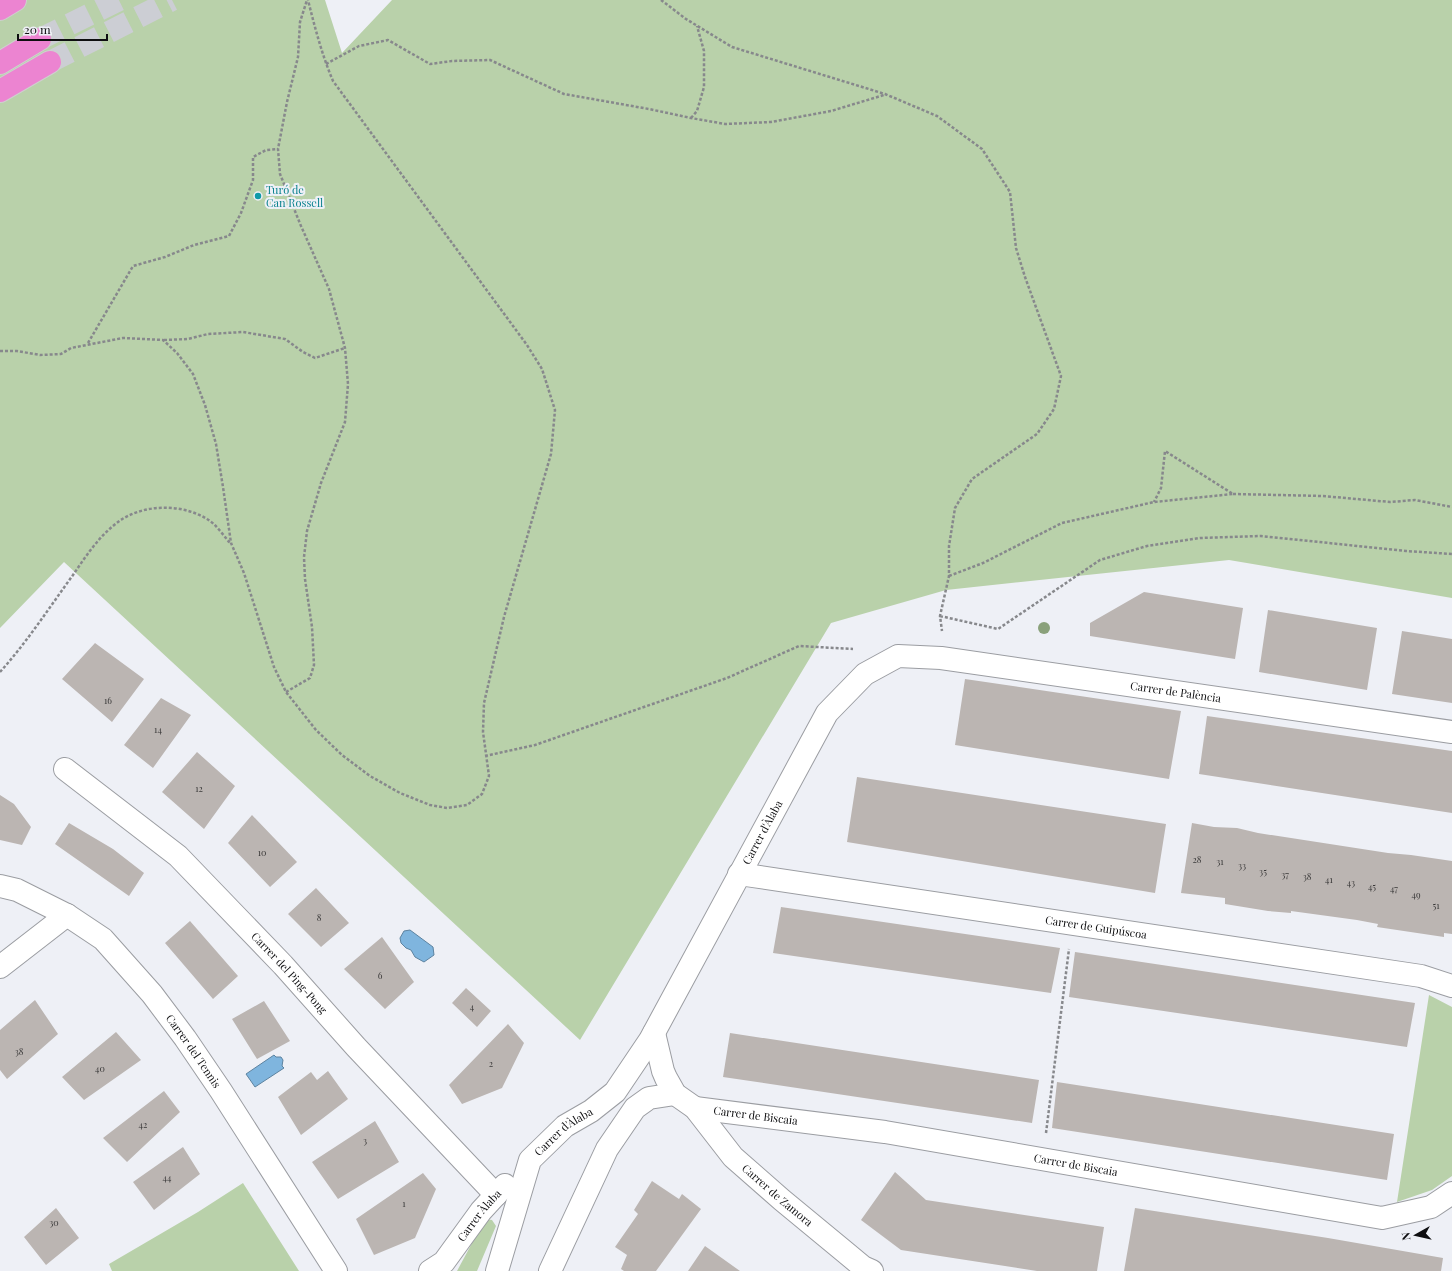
<svg xmlns="http://www.w3.org/2000/svg" width="1452" height="1271" font-family="'Playfair Display',serif">
<style>
.green{fill:#b9d1aa}
.water{fill:#7fb5de;stroke:#5d83a0}
.building{fill:#bbb5b2}
.lines{fill:none;stroke-linecap:round;stroke-linejoin:round}
.highway-tunnel{stroke:#ccced4;stroke-width:22;stroke-dasharray:22 11;stroke-linecap:butt}
.street-casing{stroke:#9b9da2;stroke-width:24}
.highway-casing{stroke:#cfcfcf;stroke-width:24}
.path{stroke:#87888c;stroke-width:2.5;stroke-dasharray:3 2;stroke-linecap:butt}
.street{stroke:#fff;stroke-width:22}
.highway{stroke:#ec84d1;stroke-width:22}
.tree{fill:#8aa17b}
.culture-dot{fill:#0f9aa8;stroke:#eef0f6;stroke-width:1.5}
.labels{text-anchor:middle;stroke-width:4;stroke-linejoin:round;paint-order:stroke}
.number-label{font-size:9px;fill:#393838}
.culture-label{font-size:11px;fill:#0d838f;stroke:#eef0f6;text-anchor:start}
.street-label{font-size:11px;fill:#0e0e10;stroke:#eef0f6}
</style>
<rect width="100%" height="100%" fill="#eef0f6"/>
<!-- green -->
<path class="green" d="M0,0h325l17,53 50,-53h1060v598l-223,-38 -283,30 -115,33 -251,417 -516,-478 -64,66z
M1429,995l23,12v169l-20,14 -35,12z
M243,1183l56,88h-187l-3,-7 89,-52z
M485,1219l7,1 4,6 -19,45h-20z"/>
<!-- water -->
<path class="water" d="M410,930l23,17 1,8 -10,7 -9,-5 -4,-7 -5,-2 -5,-5 -1,-5 4,-7z
M274,1055l2,2h5l2,3 -1,6 2,2 -29,19 -9,-13z"/>
<!-- building -->
<path class="building" d="M1144,592l99,16 -8,51 -145,-23v-13z
M1268,610l109,18 -10,62 -108,-18z
M1402,631l50,8v64l-60,-9z
M95,643l49,36 -32,43 -50,-43z
M965,679l216,32 -12,68 -214,-34z
M161,698l30,17 -38,53 -29,-23z
M1207,716l245,35v62l-253,-39z
M197,752l38,34 -31,43 -42,-37z
M857,777l309,47 -11,69 -308,-51z
M0,795l14,9 17,23 -9,18 -22,-5z
M252,815l45,47 -27,25 -42,-44z
M69,823l44,26 31,24 -15,23 -74,-52z
M1192,823l22,4 23,1 21,5 130,20 23,2 41,6v73l-8,-1v4l-67,-10 1,-3 -21,-4 -66,-9v2l-23,-2 -43,-7v-6l-44,-5z
M316,888l33,35 -28,24 -33,-33z
M781,907l279,41 -9,45 -278,-40z
M190,921l48,55 -25,23 -48,-56z
M382,937l32,45 -29,27 -41,-40z
M1075,952l340,51 -8,44 -338,-50z
M466,988l25,23 -14,16 -25,-24z
M35,1000l23,34 -51,45 -7,-9v-40z
M264,1001l26,40 -33,18 -25,-40z
M508,1024l16,19 -22,45 -40,16 -13,-19z
M116,1032l25,28 -57,40 -22,-23z
M730,1033l309,47 -7,43 -309,-46z
M328,1071l20,28 -47,36 -23,-38 33,-25 6,8z
M1057,1082l337,52 -7,46 -335,-52z
M164,1091l16,21 -53,50 -24,-24z
M375,1121l24,41 -61,37 -26,-37z
M183,1147l17,27 -46,36 -21,-28z
M895,1172l31,28 178,27 -7,44h-60l-136,-21 -40,-30z
M423,1173l13,16 -21,49 -41,17 -18,-36z
M652,1181l27,18 3,-5 19,15 -45,62h-32l-3,-2 6,-14 -12,-8 23,-33 -4,-4z
M56,1208l23,30 -33,27 -22,-28z
M1135,1208l193,30 115,20 -2,13h-317z
M705,1246l35,25h-52z"/>
<g class="lines">
<!-- highway-tunnel -->
<path class="highway-tunnel" d="M40,39l79,-39
M50,62l122,-62"/>
<!-- street casing -->
<g class="street-casing">
<g id="street">
<path id="s1" d="M65,769l113,87 105,109 73,82 140,148"/>
<path id="s2" d="M739,874l682,102 31,10"/>
<path id="s3" d="M0,886l17,4 50,25 36,24 49,55 33,44 36,53 115,180"/>
<path d="M0,967l67,-52"/>
<path id="s4" d="M654,1033l9,38 3,7 9,16 20,14 38,49 49,43 63,52 18,15 9,4"/>
<path id="s5" d="M695,1108l190,24 497,86 49,-11 21,-14"/>
<path id="s6" d="M430,1271l14,-9 37,-51 24,-26"/>
<path id="s7" d="M497,1271l33,-111 35,-34 26,-15 24,-19 35,-52 177,-327 38,-39 33,-18 43,2 511,74"/>
<path d="M550,1271l57,-122 28,-41 14,-10 26,-4"/>
</g>
</g>
<!-- highway casing -->
<g class="highway-casing">
<path id="highway" d="M0,9l15,-9
M0,63l40,-24
M0,91l50,-29"/>
</g>
<!-- path -->
<path class="path" d="M661,0l25,19 46,28 153,47 52,22 45,33 28,43 6,56 9,29 36,99 -7,33 -17,25 -65,45 -17,29 -6,38v30l-9,40 2,15
M326,64l33,-18 29,-6 42,24 22,-3 38,-1 74,34 85,15 42,9 34,6 46,-2 60,-11 53,-16
M691,118l6,-7 7,-24v-36l-7,-25
M164,340l24,-1 20,-5 35,-2 42,7 18,13 12,6 30,-10
M88,343l45,-77 32,-9 29,-12 35,-9 12,-23 12,-33v-23l13,-7 12,-1
M0,351h17l23,4 21,-1 10,-6 52,-10 40,2 14,13 16,21 12,31 11,39 7,43 8,56 13,30 30,94 12,25 30,38 26,25 28,21 30,17 30,12 17,3 20,-3 15,-11 7,-18 -6,-44 1,-29 20,-86 47,-163 4,-44 -13,-41 -15,-24 -194,-264c-11,-26 -18,-53 -25,-81
M1233,494l90,2 67,6 25,-2 37,7
M949,576l34,-13 79,-40 92,-21 79,-8 -68,-43 -4,37 -7,14
M940,616l58,13 102,-69 47,-14 53,-8 61,-2 145,15 46,3
M0,672c27,-30 49,-64 73,-97 13,-19 26,-39 45,-53 24,-18 63,-19 89,-3 9,5 16,16 23,24
M286,692l24,-14 4,-13 -2,-38 -7,-48 -1,-22 3,-26 14,-48 24,-61 3,-38 -3,-36 -16,-59 -28,-63 -21,-52 -2,-25 9,-47 11,-45 2,-35 7,-22
M485,756l50,-11 192,-67 72,-32 54,3
M1046,1133l23,-184"/>
<!-- street -->
<use href="#street" class="street"/>
<!-- highway -->
<use href="#highway" class="highway"/>
</g>
<!-- trees -->
<circle class="tree" cx="1044" cy="628" r="6"/>
<!-- markers -->
<circle class="culture-dot" cx="258" cy="196" r="4"/>
<g class="labels">
<!-- number labels -->
<g class="number-label">
<text x="108" y="704">16</text>
<text x="158" y="733">14</text>
<text x="199" y="792">12</text>
<text x="262" y="856">10</text>
<text x="1197" y="863">28</text>
<text x="1220" y="865">31</text>
<text x="1242" y="869">33</text>
<text x="1263" y="875">35</text>
<text x="1285" y="878">37</text>
<text x="1307" y="880">38</text>
<text x="1329" y="883">41</text>
<text x="1351" y="886">43</text>
<text x="1372" y="890">45</text>
<text x="1394" y="892">47</text>
<text x="1416" y="898">49</text>
<text x="1436" y="909">51</text>
<text x="319" y="921">8</text>
<text x="380" y="979">6</text>
<text x="472" y="1010">4</text>
<text x="19" y="1055">38</text>
<text x="491" y="1067">2</text>
<text x="100" y="1072">40</text>
<text x="143" y="1128">42</text>
<text x="365" y="1144">3</text>
<text x="167" y="1181">44</text>
<text x="404" y="1207">1</text>
<text x="54" y="1226">30</text>
</g>
<!-- culture labels -->
<g class="culture-label">
<text x="266" y="194">Turó de<tspan x="266" dy="13">Can Rossell</tspan></text>
</g>
<!-- street labels -->
<g class="street-label">
<text dy="4" stroke="none"><textPath href="#s7" startOffset="1032">Carrer de Palència</textPath></text>
<text dy="4" stroke="none"><textPath href="#s7" startOffset="524">Carrer d'Àlaba</textPath></text>
<text dy="4" stroke="none"><textPath href="#s2" startOffset="361">Carrer de Guipúscoa</textPath></text>
<text dy="4" stroke="none"><textPath href="#s1" startOffset="304">Carrer del Ping-Pong</textPath></text>
<text dy="4" stroke="none"><textPath href="#s3" startOffset="261">Carrer del Tennis</textPath></text>
<text dy="4" stroke="none"><textPath href="#s5" startOffset="61">Carrer de Biscaia</textPath></text>
<text dy="4" stroke="none"><textPath href="#s7" startOffset="160">Carrer d'Àlaba</textPath></text>
<text dy="4" stroke="none"><textPath href="#s5" startOffset="385">Carrer de Biscaia</textPath></text>
<text dy="4" stroke="none"><textPath href="#s4" startOffset="210">Carrer de Zamora</textPath></text>
<text dy="4" stroke="none"><textPath href="#s6" startOffset="75">Carrer Àlaba</textPath></text>
</g>
</g>
<!-- north arrow -->
<g transform="translate(1416 1235) rotate(262)" stroke="#eef0f6" stroke-width="3" paint-order="stroke">
<path d="M0-3L7 15L0 10L-7 15Z" fill="#0e0e10"/>
<text y="-6" font-size="11" font-weight="bold" text-anchor="middle" fill="#0e0e10">N</text>
</g>
<!-- scale -->
<path d="M18 34v6h89v-6" fill="none" stroke="#0e0e10" stroke-width="2"/>
<text x="24" y="34" font-size="12" fill="#0e0e10" stroke="#eef0f6" stroke-width="3" paint-order="stroke">20 m</text>
</svg>
